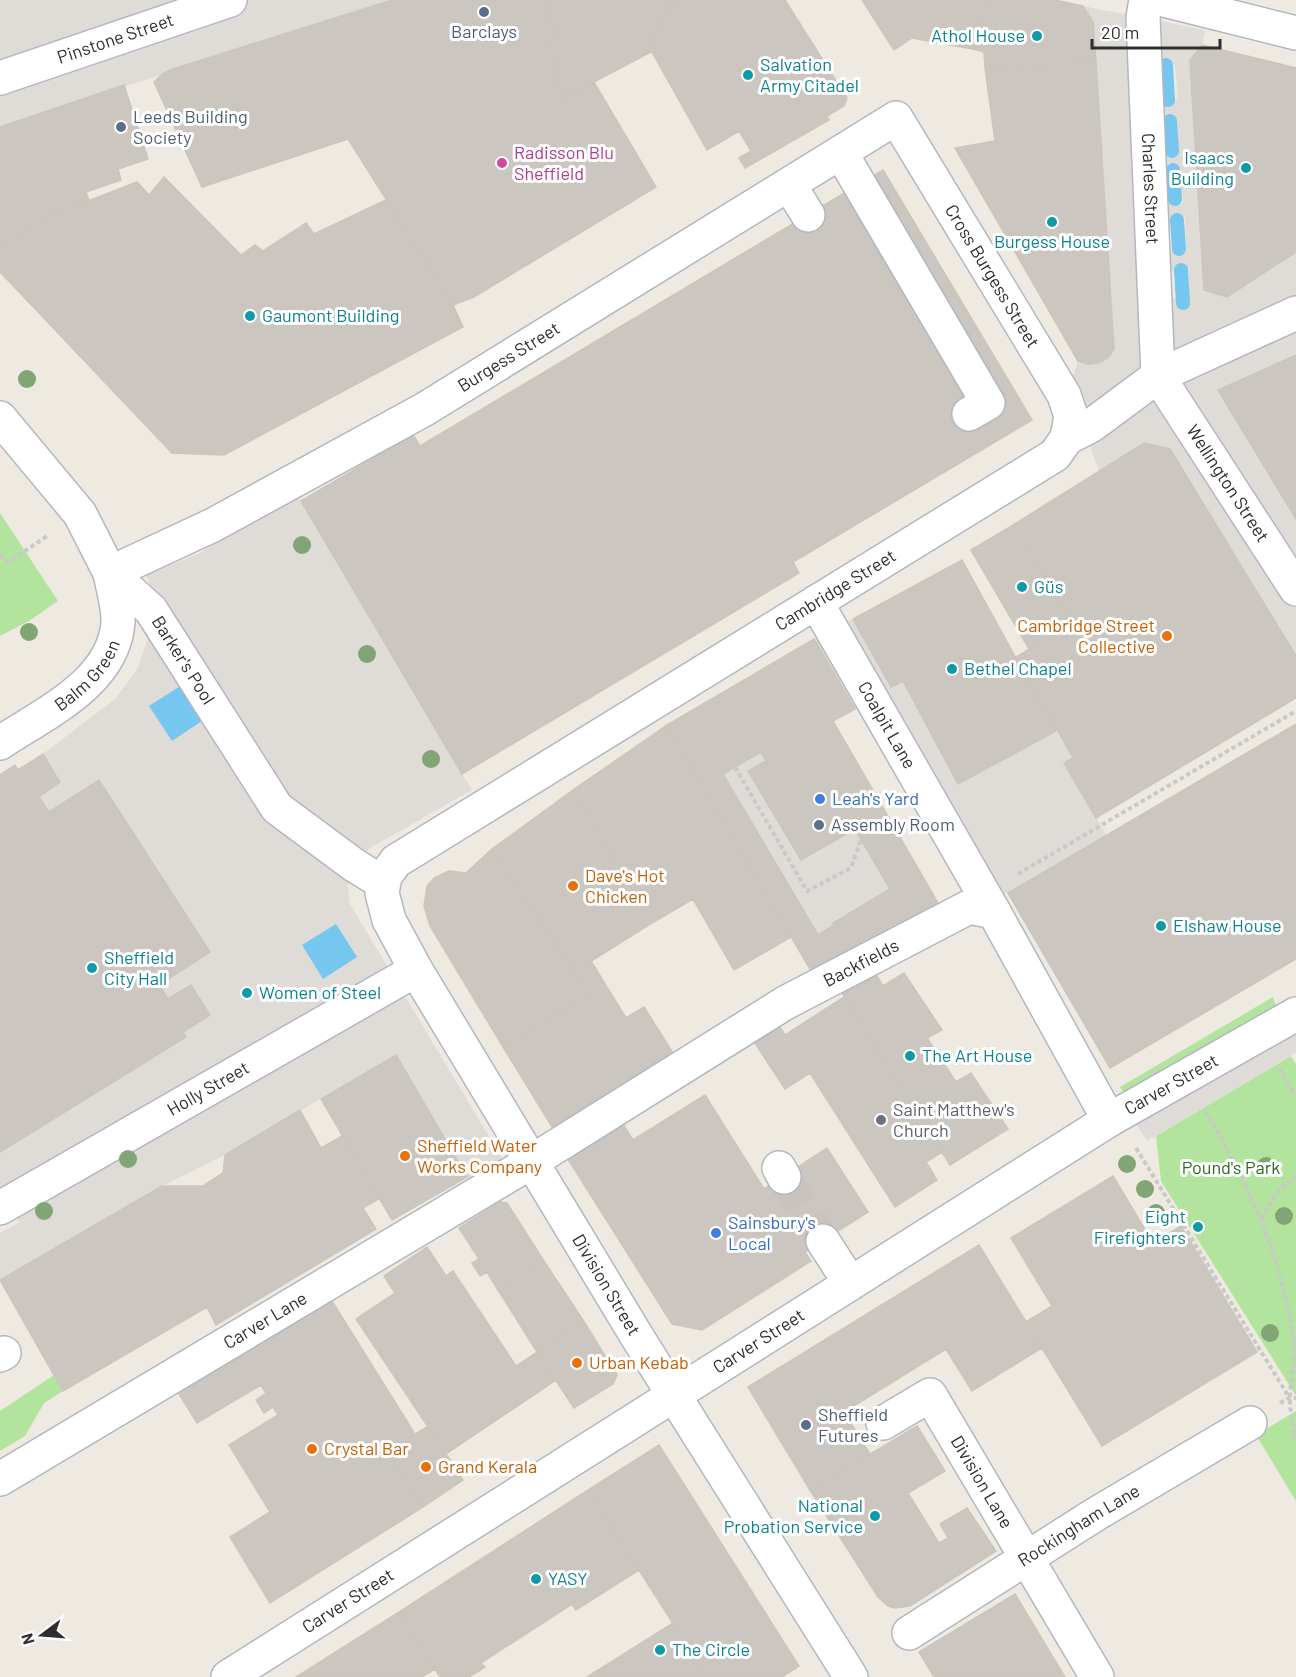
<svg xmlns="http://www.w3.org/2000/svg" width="1296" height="1677" font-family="Barlow,sans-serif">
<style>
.green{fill:#b2e49e}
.plaza{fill:#dfdcd8;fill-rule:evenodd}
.water{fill:#76c7ef}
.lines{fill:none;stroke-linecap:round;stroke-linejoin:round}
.stream{stroke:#76c7ef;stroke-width:14}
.building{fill:#cbc6c0;stroke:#cbc6ba;stroke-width:1.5;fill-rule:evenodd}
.minor-tunnel{stroke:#c8c4bd;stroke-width:33;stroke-dasharray:33 16;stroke-linecap:butt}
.minor-casing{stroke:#b4b6c1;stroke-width:36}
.path{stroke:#c9c9c9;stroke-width:4;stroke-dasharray:4.5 3;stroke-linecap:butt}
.minor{stroke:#fff;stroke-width:33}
.tree{fill:#81a575}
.service-dot{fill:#5c6f8a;stroke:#fff;stroke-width:2}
.culture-dot{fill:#0f9aa8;stroke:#fff;stroke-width:2}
.hotel-dot{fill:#d1479c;stroke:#fff;stroke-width:2}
.food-dot{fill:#e8710a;stroke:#fff;stroke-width:2}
.shop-dot{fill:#3f7fe0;stroke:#fff;stroke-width:2}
.worship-dot{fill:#6b7280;stroke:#fff;stroke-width:2}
.labels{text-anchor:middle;stroke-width:6;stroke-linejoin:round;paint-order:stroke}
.service-label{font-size:18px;fill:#4e5e75;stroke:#fff;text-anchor:start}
.culture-label{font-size:18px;fill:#0d838f;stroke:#fff;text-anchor:start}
.street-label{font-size:18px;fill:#2e2e2e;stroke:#fff}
.hotel-label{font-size:18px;fill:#b23c85;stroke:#fff;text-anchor:start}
.food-label{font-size:18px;fill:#c56008;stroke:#fff;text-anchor:start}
.shop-label{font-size:18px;fill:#366cbe;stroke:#fff;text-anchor:start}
.worship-label{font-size:18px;fill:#5b616d;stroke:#fff;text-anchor:start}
.park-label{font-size:18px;fill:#276d1c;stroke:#fff}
</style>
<rect width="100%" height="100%" fill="#efeae1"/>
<!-- green -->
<path class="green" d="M0,513l58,88 -29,20 -29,15z
M1273,997l6,16 -149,89 -10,-15z
M1291,1056l5,8v332l-135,-215 -5,-45z
M54,1375l9,16 -19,12 -19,33 -25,15v-40z
M1296,1411v90l-40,-66z"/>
<!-- plaza -->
<path class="plaza" d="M0,0h392l-392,127z
M1083,6l122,24 -3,15 -12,15 14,230 23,7 69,-45v404l-126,-207 -26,-6 -45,28 -15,-41 -12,-50 6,-19 10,3 10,-1 10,-5 6,-9 -21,-327zM1175,65l3,34 -21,2 -3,-35zM1159,118l17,5 3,30 -19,-6zM1180,168l3,33 -1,1 -18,-9 -3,-18zM1185,216l1,30 -19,6 -2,-27zM1189,270v34l-9,-1 -10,-8 -2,-24z
M296,493l176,297 -102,58 -15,17 -7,20 2,19 153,256 -30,27 -78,-132 -170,100 -63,31 -162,94v-47l20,-11 -20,-22v-48l186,-115 -3,-5 27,-17 -19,-30 -23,14 -9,-14 51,-34 -111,-171 -50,32 -10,-15 21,-15 -17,-28 72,-55 23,-31 10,-31 3,-27 -1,-26 -4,-9 52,-21z
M853,619l37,68 13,-6 55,103 98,-53 17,27 -8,5 42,73 -99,57 -25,1 -124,-188 -4,3 -41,-70z
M761,752l5,9 -17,10 52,89 54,-31 35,60 -57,33 1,3 -16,10 -95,-161z
M1296,1004v49l-149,88 -22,-35z"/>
<!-- water -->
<path class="water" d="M182,685l23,34 -33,22 -23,-35z
M336,924l21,33 -34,22 -21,-34z"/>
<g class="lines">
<!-- stream -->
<path class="stream" d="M1166,65l2,35
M1170,121l2,30
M1173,170l2,29
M1177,220l2,29
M1181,270l2,33"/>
</g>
<!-- building -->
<path class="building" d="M392,0h154l10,40 -7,2 13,57 32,-17 62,105 -182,110 -21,8 -105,-166 -146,48 -48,-105 7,-7 9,-5z
M546,0h132l-5,2 -25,43 3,7 -89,47 -13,-57 7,-2z
M678,0h107l62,98 -3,8 -17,10 2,4 -84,48 -6,-10 12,-7 -12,-20 -32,19 -59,-105 25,-43z
M862,0h124l-9,50 -65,-12 -18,12z
M986,0h69l28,6 10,16 3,40 -111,6 -1,-16 -7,-2z
M1202,45l94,23v184l-69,45 -23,-7 -14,-230z
M1096,62l18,287 -6,9 -10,5 -10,1 -10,-3 -123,-213 40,-7 -10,-73z
M124,85l24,74 -30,10 3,11 -35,12 3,8 -42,17 -47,32v-122z
M883,170l149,250 -239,142 6,11 -337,201 -161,-273 112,-66 7,11z
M164,177l77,78 14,-10 8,6 43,-28 8,11 72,-34 67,105 10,22 -239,128 -52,-2 -172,-181v-23l47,-32 90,-35 12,13z
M1296,355v164l-78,-129z
M1144,443l26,6 126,207v42l-200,120 -32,-55 9,-5 -57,-101 57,-34 -60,-98z
M1013,525l60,98 -44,26 -58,-99z
M962,560l94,171 -98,53 -55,-103 -12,6 -38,-68z
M814,639l41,70 -22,12 105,182 -124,73 -147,-251zM761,752l5,9 -18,10 53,89 54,-31 35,60 -57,34 1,2 -16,10 -95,-161z
M1296,724v235l-186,109 -102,-175z
M667,725l124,212 -57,33 -41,-71 -41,24 -79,-133z
M43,754l17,28 -21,15 10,15 50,-32 111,172 -51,33 9,14 23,-14 19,30 -27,17 3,5 -186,115v-377l15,-10 3,5z
M573,790l79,133 -78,49 -82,-123z
M492,849l96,146 -85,52 -73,-121 -6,-20 3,-20 7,-8 15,-7 17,2z
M591,961l35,57 18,-11 29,46 -121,74 -49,-80 85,-52 -14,-23z
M875,973l8,13 21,-13 38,57 -15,8 29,44 15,-9 37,56 -58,36 -108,-172z
M844,997l98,155 -16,10 11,18 -42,27 -85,-134 -25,16 -32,-49 25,-16 7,11z
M396,1055l71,122 -75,43 -71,-121z
M705,1095l59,94 63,-41 41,64 -63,40 6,9 -109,69 -30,-6 -106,-168 55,-35 12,19z
M300,1110l21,38 21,-12 38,62 -17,10 13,21 -160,96 -9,-18 -144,84 -63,-111 162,-94h41l20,-13 2,-18z
M1113,1176l40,67 28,-17 76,126 -155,94 -76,-124 26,-16 -41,-68z
M500,1202l7,1 37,58 -46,29 -11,-18 -7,4 -8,-13 7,-4 -20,-31z
M979,1245l63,103 -70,43 -26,-42 -102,63 26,42 -60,36 -62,-103z
M427,1247l19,29 7,-5 63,95 21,-14 19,28 -110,74 -90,-135 39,-26 -11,-17z
M544,1261l39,59 -46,32 -39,-62z
M332,1301l83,133 -27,18 35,55 -153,96 -40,-66 40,-25 -41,-67 49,-30 -5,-8 -9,6 -8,-13 10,-7 -5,-8 -64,38 -18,-29z
M583,1320l34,55 -4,9 -39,24 -37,-56z
M428,1426l35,54 -40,27 -35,-55z
M917,1426l28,45 -37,22 31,50 9,-5 -8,-14 27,-16 29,43 -86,55 -15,2 -7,-2 -10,-9 -68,-107z
M659,1445l140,221 -17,11h-75l-119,-187z
M588,1490l51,80 -63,40 -4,-6 -91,59 4,4 -16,10h-29l-41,-65z
M1015,1594l50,83h-131l-15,-25z
M399,1612l36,57 -13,8h-126z
M673,1623l34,54h-120z"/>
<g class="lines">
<!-- minor-tunnel -->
<path class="minor-tunnel" d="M784,1177l39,64"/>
<!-- minor casing -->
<g class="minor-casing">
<g id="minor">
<path id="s1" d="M1146,0l-3,17 15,359"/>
<path d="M1164,0l132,33"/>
<path id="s2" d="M0,78l230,-78"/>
<path d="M841,153l147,250 -19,11"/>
<path d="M790,186l18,29"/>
<path id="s3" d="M1158,376l138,213"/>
<path id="s4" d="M0,418l80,96 30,59 41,37 126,198 77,57 29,18"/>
<path id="s5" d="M110,573l103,-48 212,-116 471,-291 168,277 7,21 -4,22"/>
<path id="s6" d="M816,602l178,310"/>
<path id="s7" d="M0,743c45,-30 113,-60 118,-120 1,-15 -5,-34 -8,-50"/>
<path d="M779,1168l5,9"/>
<path id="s8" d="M0,1208l416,-238"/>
<path d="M823,1241l27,42"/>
<path d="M0,1355l4,-2"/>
<path id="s9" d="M883,1423l47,-28 167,282"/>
<path id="s10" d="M0,1479l531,-317 254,-159 184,-96 25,5 115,208"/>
<path id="s11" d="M909,1633l187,-119 154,-91"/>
<path id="s12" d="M228,1677l881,-557 187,-106"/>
<path id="s13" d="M851,1677l-215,-342 -220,-365 -27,-50 -7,-27 3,-17 11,-15 10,-6 649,-400 12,-17 25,-13 66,-49 138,-63"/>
</g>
</g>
<!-- path -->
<path class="path" d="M0,555l9,7 38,-26
M735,767l72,124 44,-23 10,-29
M1018,874l278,-163
M1279,1069l17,27
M1205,1111c44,70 78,150 89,233 2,16 -3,34 -4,50 -1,16 4,34 6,50
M1136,1148l153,249
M1262,1219l16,-29 18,-13
M1280,1403l9,-5h7"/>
<!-- minor -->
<use href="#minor" class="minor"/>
</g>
<!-- trees -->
<g class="tree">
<circle cx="27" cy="379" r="9"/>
<circle cx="302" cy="545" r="9"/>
<circle cx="29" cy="632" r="9"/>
<circle cx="367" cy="654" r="9"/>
<circle cx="431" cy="759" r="9"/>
<circle cx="128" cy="1159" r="9"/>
<circle cx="1127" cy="1164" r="9"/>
<circle cx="1266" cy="1166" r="9"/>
<circle cx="1145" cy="1189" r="9"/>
<circle cx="44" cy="1211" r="9"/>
<circle cx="1156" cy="1213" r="9"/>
<circle cx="1284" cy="1216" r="9"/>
<circle cx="1270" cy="1333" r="9"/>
</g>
<!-- markers -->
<g class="service-dot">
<circle cx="484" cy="12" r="6"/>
<circle cx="121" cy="127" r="6"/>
<circle cx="819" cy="825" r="6"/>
<circle cx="806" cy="1425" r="6"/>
</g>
<g class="culture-dot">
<circle cx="1037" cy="36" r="6"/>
<circle cx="748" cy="75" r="6"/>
<circle cx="1246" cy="168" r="6"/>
<circle cx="1052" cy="222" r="6"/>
<circle cx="250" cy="316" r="6"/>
<circle cx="1022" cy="587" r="6"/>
<circle cx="952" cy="669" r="6"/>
<circle cx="1161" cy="926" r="6"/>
<circle cx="92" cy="968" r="6"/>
<circle cx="247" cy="993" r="6"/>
<circle cx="910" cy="1056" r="6"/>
<circle cx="1198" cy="1227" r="6"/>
<circle cx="875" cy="1516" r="6"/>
<circle cx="536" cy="1579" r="6"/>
<circle cx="660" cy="1650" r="6"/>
</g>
<circle class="hotel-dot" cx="502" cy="163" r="6"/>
<g class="food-dot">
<circle cx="1167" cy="636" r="6"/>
<circle cx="573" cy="886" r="6"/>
<circle cx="405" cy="1156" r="6"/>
<circle cx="577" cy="1363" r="6"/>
<circle cx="312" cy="1449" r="6"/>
<circle cx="426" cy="1467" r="6"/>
</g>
<g class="shop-dot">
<circle cx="820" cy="799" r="6"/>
<circle cx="716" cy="1233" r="6"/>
</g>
<circle class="worship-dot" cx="881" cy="1120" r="6"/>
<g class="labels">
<!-- service labels -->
<g class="service-label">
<text x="484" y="38" text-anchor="middle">Barclays</text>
<text x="133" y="123">Leeds Building<tspan x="133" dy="21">Society</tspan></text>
<text x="831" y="831">Assembly Room</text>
<text x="818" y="1421">Sheffield<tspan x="818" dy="21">Futures</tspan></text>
</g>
<!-- culture labels -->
<g class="culture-label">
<text x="1025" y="42" text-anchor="end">Athol House</text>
<text x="760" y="71">Salvation<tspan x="760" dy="21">Army Citadel</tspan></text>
<text x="1234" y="164" text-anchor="end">Isaacs<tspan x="1234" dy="21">Building</tspan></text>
<text x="1052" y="248" text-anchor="middle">Burgess House</text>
<text x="262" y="322">Gaumont Building</text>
<text x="1034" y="593">Güs</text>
<text x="964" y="675">Bethel Chapel</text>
<text x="1173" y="932">Elshaw House</text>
<text x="104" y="964">Sheffield<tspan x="104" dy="21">City Hall</tspan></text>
<text x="259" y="999">Women of Steel</text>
<text x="922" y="1062">The Art House</text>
<text x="1186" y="1223" text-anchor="end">Eight<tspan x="1186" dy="21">Firefighters</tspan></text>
<text x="863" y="1512" text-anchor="end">National<tspan x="863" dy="21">Probation Service</tspan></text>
<text x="548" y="1585">YASY</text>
<text x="672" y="1656">The Circle</text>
</g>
<!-- street labels -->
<g class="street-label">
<text dy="6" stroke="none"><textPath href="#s2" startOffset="122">Pinstone Street</textPath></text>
<text dy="6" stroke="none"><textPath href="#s1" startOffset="189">Charles Street</textPath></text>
<text dy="6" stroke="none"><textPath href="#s5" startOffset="1094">Cross Burgess Street</textPath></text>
<text dy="6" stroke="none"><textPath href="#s5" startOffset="454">Burgess Street</textPath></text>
<text dy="6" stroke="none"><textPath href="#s3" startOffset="128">Wellington Street</textPath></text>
<text dy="6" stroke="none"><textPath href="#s13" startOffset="1467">Cambridge Street</textPath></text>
<text dy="6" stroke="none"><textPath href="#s4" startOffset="306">Barker's Pool</textPath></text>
<text dy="6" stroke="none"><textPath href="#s7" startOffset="112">Balm Green</textPath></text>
<text dy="6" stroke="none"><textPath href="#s6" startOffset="142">Coalpit Lane</textPath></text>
<text dy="6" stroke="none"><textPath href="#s10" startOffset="1004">Backfields</textPath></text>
<text dy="6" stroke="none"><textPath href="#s12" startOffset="1114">Carver Street</textPath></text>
<text dy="6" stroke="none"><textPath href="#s8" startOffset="240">Holly Street</textPath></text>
<text transform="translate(606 1285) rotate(59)" y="6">Division Street</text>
<text dy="6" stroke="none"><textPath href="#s10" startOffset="309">Carver Lane</textPath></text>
<text dy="6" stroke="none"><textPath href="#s12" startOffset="628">Carver Street</textPath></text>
<text dy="6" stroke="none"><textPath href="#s9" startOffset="156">Division Lane</textPath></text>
<text dy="6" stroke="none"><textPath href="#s11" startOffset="201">Rockingham Lane</textPath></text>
<text dy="6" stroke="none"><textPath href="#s12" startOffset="142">Carver Street</textPath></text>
</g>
<!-- hotel labels -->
<g class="hotel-label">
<text x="514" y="159">Radisson Blu<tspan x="514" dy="21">Sheffield</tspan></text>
</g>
<!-- food labels -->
<g class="food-label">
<text x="1155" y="632" text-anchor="end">Cambridge Street<tspan x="1155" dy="21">Collective</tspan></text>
<text x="585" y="882">Dave's Hot<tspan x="585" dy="21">Chicken</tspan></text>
<text x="417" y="1152">Sheffield Water<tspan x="417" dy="21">Works Company</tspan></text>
<text x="589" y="1369">Urban Kebab</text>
<text x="324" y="1455">Crystal Bar</text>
<text x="438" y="1473">Grand Kerala</text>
</g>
<!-- shop labels -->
<g class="shop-label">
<text x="832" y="805">Leah's Yard</text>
<text x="728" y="1229">Sainsbury's<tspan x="728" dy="21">Local</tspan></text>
</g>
<!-- worship labels -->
<g class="worship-label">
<text x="893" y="1116">Saint Matthew's<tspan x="893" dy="21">Church</tspan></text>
</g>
<!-- park labels -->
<g class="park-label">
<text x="1231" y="1174">Pound's Park</text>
</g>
</g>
<!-- north arrow -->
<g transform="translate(42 1635) rotate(254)" stroke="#ffffff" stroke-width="4.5" paint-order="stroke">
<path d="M0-4.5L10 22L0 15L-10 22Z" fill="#2e2e2e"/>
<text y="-9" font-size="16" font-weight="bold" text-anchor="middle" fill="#2e2e2e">N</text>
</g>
<!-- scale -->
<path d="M1092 39v9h128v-9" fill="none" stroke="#2e2e2e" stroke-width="3"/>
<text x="1101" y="39" font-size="18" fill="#2e2e2e" stroke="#ffffff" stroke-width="4.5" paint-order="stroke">20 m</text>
</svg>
